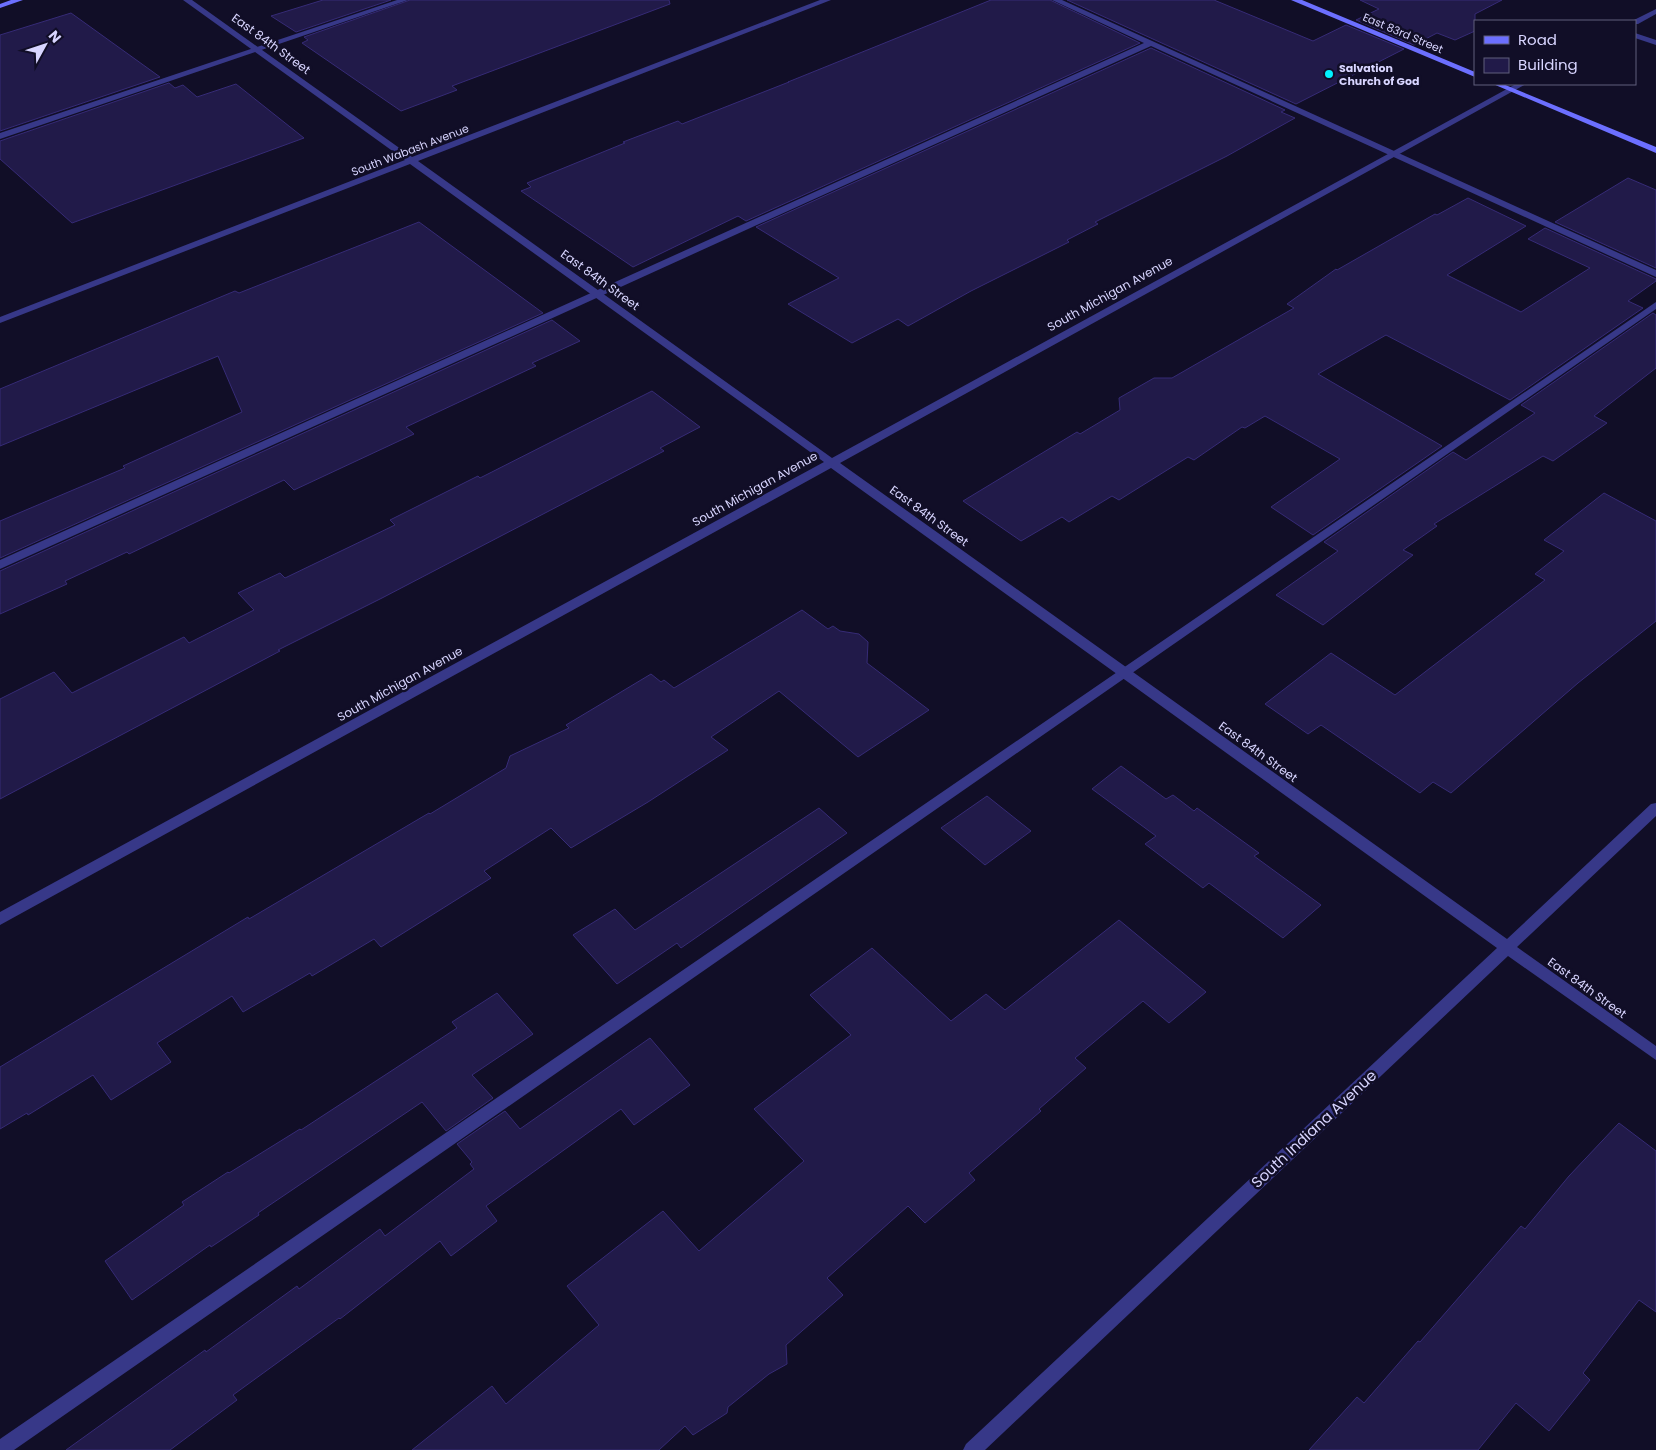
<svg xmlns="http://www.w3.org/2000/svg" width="1656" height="1450" font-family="Poppins,sans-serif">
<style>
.building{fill:#211a49;stroke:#362b76}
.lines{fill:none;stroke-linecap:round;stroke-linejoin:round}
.lane{fill:#373888;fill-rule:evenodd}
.street{fill:#373888;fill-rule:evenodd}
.secondary{fill:#6c6fff;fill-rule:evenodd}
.poi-dot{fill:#01f2ff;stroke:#110e27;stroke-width:2}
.labels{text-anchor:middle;stroke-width:5;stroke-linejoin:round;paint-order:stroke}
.far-street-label{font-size:11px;fill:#d8d5ff;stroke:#110e27}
.far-poi-label{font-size:11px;font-weight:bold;fill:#d8d5ff;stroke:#110e27;text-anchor:start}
.street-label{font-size:12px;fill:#d8d5ff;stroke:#110e27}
.near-street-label{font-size:15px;fill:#d8d5ff;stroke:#110e27}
</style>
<rect width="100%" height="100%" fill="#110e27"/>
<!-- building -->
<path class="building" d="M323,0h68l-95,32 -25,-16z
M410,0h259l1,4 -218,82 5,4 -56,21 -99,-68 6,-3 -4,-3z
M991,0h59l90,43 -394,178 -8,-5 -105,51 -112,-76 10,-4 -4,-4 98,-40 -2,-1 55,-21 4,3 107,-42h-1z
M1067,0h147l99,41 33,-16 58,24 -108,55z
M1360,0h142l-27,14v17l-20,9 -18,-7 -23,12 -58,-25 23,-11z
M71,13l89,64 -160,54v-96z
M1151,48l134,62 -4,2 14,6 -68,38 -132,66 3,2 -31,16 2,2 -98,49 -63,35 -10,-7 -46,24 -64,-39 51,-26 -83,-51z
M169,83l6,5 8,-3 14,12 39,-13 68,54 -232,85 -72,-64v-18z
M1628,178l28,12v78l-101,-46z
M1468,198l58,28 -79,49 74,37 69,-44 -62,-29 17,-11 111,51v2l-28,20 15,7 -133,92 -124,-65 -68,39 124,72 -129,89 -42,-28 69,-48 -75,-43 -20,12 -3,-1 -48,33 -6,-3 -69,43 -7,-4 -43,26 -7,-5 -41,24 -58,-40 114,-69 3,2 40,-24 -1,-12 35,-20h18l122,-70 -7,-4 49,-35 1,1 98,-56 2,1z
M419,222l124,91 -543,245v-37l125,-53 -2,-2 119,-54 -24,-56 -218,90v-57l235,-98 4,2z
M1653,313l3,2v53l-62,48 13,7 -54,38 -10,-5 -109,68 3,2 -34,24 10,5 -90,70 -47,-30 62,-44 -14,-9 129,-90 13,8 69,-47 -14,-8z
M552,320l28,21 -48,22 4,3 -130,61 8,7 -120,56 -10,-10 -155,74 -2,-2 -62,29 2,3 -67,30v-43z
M652,391l48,36 -40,21 4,3 -282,147 -104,52 2,1 -280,148v-100l54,-27 18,21 112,-56 5,6 65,-33 -16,-17 42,-20 5,5 110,-53 -5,-5 88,-44 2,2z
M1604,493l52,28v100l-78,62 -127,110 -18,-11 -13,11 -99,-68 -13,9 -43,-30 66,-51 64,42 150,-115 -10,-6 29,-23 -20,-11z
M802,610l26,19 5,-3 7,5 19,3 9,8 -1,21 62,47 -71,47 -79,-66 -68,46 17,13 -80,52 -77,46 -20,-20 -67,43 7,7 -110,69 -7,-8 -62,37 -2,-3 -67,39 -11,-16 -75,47 14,19 -60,38 -18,-25 -65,40 -1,-2 -27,16v-62l248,-150 1,2 180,-106 1,1 76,-46 4,-12 59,-28 -3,-3 85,-51 10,8 3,-2 10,8z
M1121,766l45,33 7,-4 21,16 3,-3 62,45 -5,3 67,49 -38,33 -74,-55 -6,5 -58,-44 11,-8 -64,-47z
M987,796l44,35 -46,34 -44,-37z
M819,808l28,25 -166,115 -4,-5 -60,41 -44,-49 42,-26 20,21z
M1119,920l87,72 -37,31 -26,-22 -68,57 11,10 -47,41 2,2 -72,62 6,7 -50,43 -17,-17 -81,72 16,17 -57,50 1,19 -18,10 -41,33 -1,6 -34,22 -8,-9 -26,24h-247l80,-64 14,18 93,-79 -32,-39 96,-75 36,40 105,-90 -50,-52 97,-74 -41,-40 62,-47 79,73 35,-27 19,16z
M497,993l36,41 -61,41 21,23 -47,33 -24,-29 -164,111 1,2 -48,32 -1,-2 -78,55 -27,-39 79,-56 -2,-3 46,-30 1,1 71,-44 1,1 156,-102 -5,-6z
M650,1038l40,47 -56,40 -13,-16 -135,97 11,15 -46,35 -11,-15 -100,78 -1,-1 -106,77 4,5 -67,50h-104l139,-100 1,2 91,-66 2,3 81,-60 5,7 89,-67 -4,-5 2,-2 -15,-18 48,-33 15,18z
M1619,1123l37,28v161l-17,-12 -56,73 7,7 -41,51 -33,-28 -38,47h-169l48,-53 7,6 54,-62 2,1 101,-116 4,3 44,-53z"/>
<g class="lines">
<!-- lane -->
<path class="lane" d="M397,0h11l-408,139v-6z
M1052,0h10l594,270v7l-505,-231 -1151,523v-9l1144,-517z
M1635,33l21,7v5l-21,-7z
M1656,302v7l-1642,1141h-14v-11z"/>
<!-- street -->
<path class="street" d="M183,0h9l220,157 408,-157h11l-413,161 414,297 684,-374h10l-686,379 667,476 144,-135 5,-1v13l-139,131 139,99v14l-148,-104 -523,494h-22l3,-6 531,-496 -666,-480 -831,457v-13l824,-450 -414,-298 -410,159v-6l405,-157z
M1656,9v5l-18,10h-3v-3h-3z"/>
<!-- secondary -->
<path class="secondary" d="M11,0h12l-23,8v-4z
M1291,0h11l173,72v5z
M1493,84h10l153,63v6z"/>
</g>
<!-- markers -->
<circle class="poi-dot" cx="1329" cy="74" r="5"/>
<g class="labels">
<!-- far-street labels -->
<g class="far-street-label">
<text transform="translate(1403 33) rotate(23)" y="4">East 83rd Street</text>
<text transform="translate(410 150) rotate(-21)" y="4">South Wabash Avenue</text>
</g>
<!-- far-poi labels -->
<g class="far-poi-label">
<text x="1339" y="72">Salvation<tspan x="1339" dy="13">Church of God</tspan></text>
</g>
<!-- street labels -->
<g class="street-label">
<text transform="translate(271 44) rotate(36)" y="4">East 84th Street</text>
<text transform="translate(600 280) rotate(36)" y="4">East 84th Street</text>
<text transform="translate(1110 294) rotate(-29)" y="4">South Michigan Avenue</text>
<text transform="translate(755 489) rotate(-29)" y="4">South Michigan Avenue</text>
<text transform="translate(929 516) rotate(36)" y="4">East 84th Street</text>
<text transform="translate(400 684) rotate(-29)" y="4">South Michigan Avenue</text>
<text transform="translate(1258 752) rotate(36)" y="4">East 84th Street</text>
<text transform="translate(1587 988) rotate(36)" y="4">East 84th Street</text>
</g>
<!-- near-street labels -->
<g class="near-street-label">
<text transform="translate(1314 1129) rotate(-43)" y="5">South Indiana Avenue</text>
</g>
</g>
<!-- legend -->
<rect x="1474" y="20" width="162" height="65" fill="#110e27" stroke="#615e7d"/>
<rect x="1484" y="36" width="25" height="8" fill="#6c6fff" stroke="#615e7d"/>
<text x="1518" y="45" font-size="15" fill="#d8d5ff">Road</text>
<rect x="1484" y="58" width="25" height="15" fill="#211a49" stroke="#615e7d"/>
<text x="1518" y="70" font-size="15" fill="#d8d5ff">Building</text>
<!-- north arrow -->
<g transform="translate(45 45) rotate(50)" stroke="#110e27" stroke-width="4" paint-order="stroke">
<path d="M0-4L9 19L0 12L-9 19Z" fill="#d8d5ff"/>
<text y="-8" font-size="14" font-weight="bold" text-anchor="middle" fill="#d8d5ff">N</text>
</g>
</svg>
